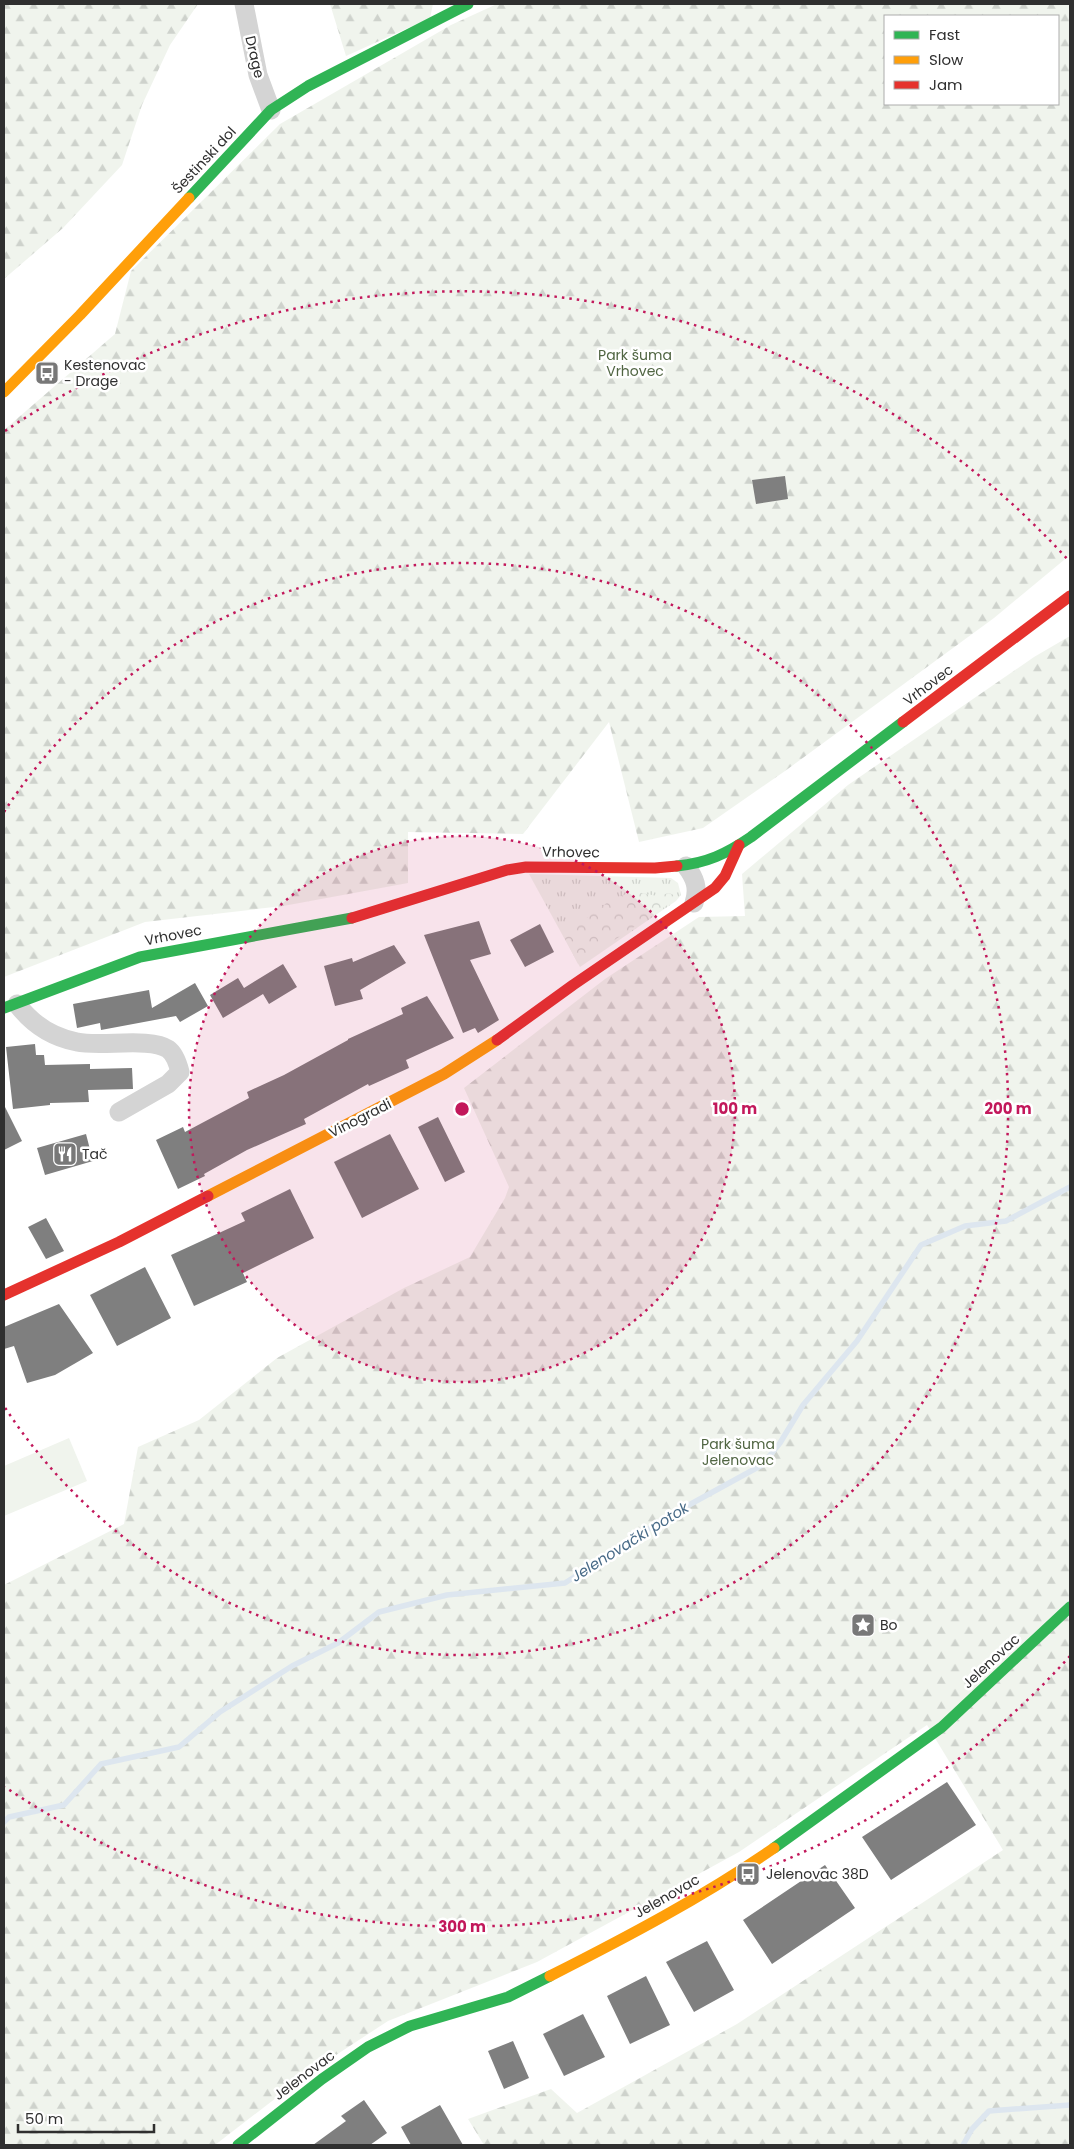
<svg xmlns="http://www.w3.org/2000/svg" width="1074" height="2149" font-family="Poppins,sans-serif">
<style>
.grass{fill:url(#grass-tufts)}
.forest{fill:url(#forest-firs);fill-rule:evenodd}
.park{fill:url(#park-crowns)}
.pitch{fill:#f0f4ed}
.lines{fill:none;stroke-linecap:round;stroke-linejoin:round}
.stream{stroke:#dde6ef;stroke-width:5.5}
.building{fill:#7f7f7f}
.street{stroke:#d4d4d4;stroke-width:19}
.fast{stroke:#30b455;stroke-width:11}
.slow{stroke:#ff9f0a;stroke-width:11}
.jam{stroke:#e5322d;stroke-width:11}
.ring{fill:none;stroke:#c2185b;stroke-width:2.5;stroke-dasharray:2.5 5}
.labels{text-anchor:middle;stroke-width:5;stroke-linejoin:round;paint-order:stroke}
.street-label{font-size:14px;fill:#2f2f2f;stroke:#fff}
.park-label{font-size:14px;fill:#506542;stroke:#fff}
.poi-label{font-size:14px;fill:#2f2f2f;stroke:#fff;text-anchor:start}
.water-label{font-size:15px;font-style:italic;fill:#476a87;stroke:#fff}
.centre{fill:#c2185b;stroke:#fff;stroke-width:2.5}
.ring-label{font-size:15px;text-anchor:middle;font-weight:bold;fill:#c2185b;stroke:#fff;stroke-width:5;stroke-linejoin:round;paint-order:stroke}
</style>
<defs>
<pattern id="grass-tufts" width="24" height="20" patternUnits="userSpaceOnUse" patternTransform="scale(1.25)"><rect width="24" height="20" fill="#f0f4ed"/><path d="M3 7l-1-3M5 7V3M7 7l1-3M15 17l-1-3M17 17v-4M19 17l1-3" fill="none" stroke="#ced2cc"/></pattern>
<pattern id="forest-firs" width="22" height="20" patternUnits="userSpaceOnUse" patternTransform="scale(1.25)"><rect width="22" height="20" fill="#f0f4ed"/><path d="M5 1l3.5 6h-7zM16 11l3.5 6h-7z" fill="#ced2cc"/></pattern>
<pattern id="park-crowns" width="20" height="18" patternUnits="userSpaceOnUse" patternTransform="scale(1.25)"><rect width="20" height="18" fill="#f0f4ed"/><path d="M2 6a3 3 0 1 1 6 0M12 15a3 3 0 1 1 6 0" fill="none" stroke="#ced2cc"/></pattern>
</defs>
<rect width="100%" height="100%" fill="#fff"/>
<!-- grass -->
<path class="grass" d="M529,874l142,4 7,5 3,12 -5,6 -96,66z"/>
<!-- forest -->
<path class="forest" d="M4,4h194l-28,41 -28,60 -20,60 -59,63 -59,51z
M330,4h103l-3,14 -84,38z
M497,4h573v551l-76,63 -209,153 -82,57 -64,14 -30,-120 -86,112 -115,-2v51l-125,23 -138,16 -141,55v-547l111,-96 16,-63 149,-147 171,-99zM885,16h173v88h-173z
M1070,636v1509h-586l-16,-26 83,-30 26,24 160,-89 266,-174 -76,-125 -188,127 -202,110 -149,59 -81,53 -92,71h-211v-560l120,-61 14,-77 61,-27 78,-62 127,-70 66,-31 35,-59 4,-11 -45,-99 141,-109 94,-62 46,-1 -3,-42 106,-89 186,-128z"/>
<!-- park -->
<path class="park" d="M632,891l25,5 12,-3 5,2 1,5 -97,64 -15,-29 44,-32z"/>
<!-- pitch -->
<path class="pitch" d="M69,1438l18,43 -83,35v-50z"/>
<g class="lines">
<!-- stream -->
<path class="stream" d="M4,1822l5,-5 55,-12 37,-41 78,-17 41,-35 72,-46 46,-23 41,-31 68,-17 118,-12 102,-66 95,-52 18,-22 23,-38 54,-64 64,-96 44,-19 41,-5 64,-34
M963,2145l9,-16 17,-18 81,-6"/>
</g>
<!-- building -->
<path class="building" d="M785,476l3,23 -32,5 -4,-24z
M479,921l12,33 -21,6 29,60 -21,13 -3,-5 -12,5 -39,-98z
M540,924l14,28 -29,15 -15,-27z
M394,945l12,18 -46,27 3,9 -28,7 -11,-40 28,-8 1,4z
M283,964l14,23 -28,17 -6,-10 -40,24 -13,-23 28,-17 6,10z
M195,983l13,23 -28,16 -4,-6 -75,14 -1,-7 -23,5 -4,-24 76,-14 3,18z
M427,996l27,42 -48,22 3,8 -40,18 -1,-2 -64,35 2,5 -59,26 -43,24 1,2 -27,13 -22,-49 27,-13 2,5 64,-34 -2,-6 37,-17 64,-35v-1l55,-25 -2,-6z
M35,1044l1,11h8l1,10 45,-1v5l42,-1 1,21 -45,1 1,12 -39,1v2l-37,4 -7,-62z
M4,1105l18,36 -18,9z
M438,1117l27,55 -20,10 -27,-55z
M86,1134l7,27 -48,14 -8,-27z
M390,1134l29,55 -57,29 -28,-56z
M290,1189l24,49 -71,35 4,9 -53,24 -23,-51 74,-34 -4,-8z
M46,1218l18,33 -18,8 -18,-32z
M145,1267l26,51 -54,28 -27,-51z
M59,1304l34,49 -38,22 -28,8 -13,-37 -10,3v-22z
M947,1782l29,43 -85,55 -29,-43z
M825,1865l30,43 -83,56 -29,-44z
M707,1941l27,49 -40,22 -28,-50z
M646,1976l24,49 -40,19 -23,-48z
M583,2014l22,43 -41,19 -21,-42z
M513,2041l16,37 -25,11 -16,-38z
M364,2100l23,33 -17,12h-57l33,-24 -5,-5z
M440,2105l23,40h-52l-10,-18z"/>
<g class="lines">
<!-- street -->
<path class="street" d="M244,4l14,71 13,35
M686,866c9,12 13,22 8,37
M17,1004c15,20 34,33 60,38 23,5 74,-5 91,7 7,5 10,15 12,23l-12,12 -49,28"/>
<!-- fast -->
<path class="fast" d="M189,198l82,-88 37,-24 160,-82
M677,866c30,-3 49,-12 74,-29l152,-115
M4,1008l136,-51 212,-39
M774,1848l168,-121 128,-120
M238,2145l84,-66 46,-32 42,-21 98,-29 42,-21"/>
<!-- slow -->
<path class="slow" d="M4,392l76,-77 109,-117
M208,1196l236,-122 53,-34
M550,1976c77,-39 153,-79 224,-128"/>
<!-- jam -->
<path class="jam" d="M903,722l167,-126
M352,918l155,-48 19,-3 129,1 22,-2
M497,1040l76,-55 142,-97 10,-12 14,-31
M4,1295l115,-53 89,-46"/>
</g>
<!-- distance rings -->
<circle cx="462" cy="1109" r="273" fill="#c2185b" fill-opacity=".12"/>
<g class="ring">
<circle cx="462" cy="1109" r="273"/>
<path d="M4 812A546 546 0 1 1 4 1406"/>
<path d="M1070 1656A818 818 0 0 1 5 1787M5 431A818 818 0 0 1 1070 562"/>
</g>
<!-- icons -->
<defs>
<g id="bus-square" transform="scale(1.25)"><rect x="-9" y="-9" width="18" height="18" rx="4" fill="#787878" stroke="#fff"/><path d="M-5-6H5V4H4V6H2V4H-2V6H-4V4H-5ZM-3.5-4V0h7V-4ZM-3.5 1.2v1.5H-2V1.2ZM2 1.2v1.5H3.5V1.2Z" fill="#fff"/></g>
<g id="restaurant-square" transform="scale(1.25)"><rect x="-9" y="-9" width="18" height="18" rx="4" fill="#787878" stroke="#fff"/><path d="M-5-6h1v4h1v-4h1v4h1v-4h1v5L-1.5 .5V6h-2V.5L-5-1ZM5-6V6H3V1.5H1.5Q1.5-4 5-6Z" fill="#fff"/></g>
<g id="sight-square" transform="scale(1.25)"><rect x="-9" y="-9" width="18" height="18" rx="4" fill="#787878" stroke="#fff"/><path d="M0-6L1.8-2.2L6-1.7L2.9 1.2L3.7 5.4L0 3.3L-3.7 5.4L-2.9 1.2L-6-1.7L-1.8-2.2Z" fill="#fff"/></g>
</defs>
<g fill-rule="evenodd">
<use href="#bus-square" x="47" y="373"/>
<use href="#restaurant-square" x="65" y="1154"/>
<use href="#sight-square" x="863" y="1625"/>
<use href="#bus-square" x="748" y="1874"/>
</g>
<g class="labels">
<!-- street labels -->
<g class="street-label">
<text transform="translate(255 57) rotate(77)" y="5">Drage</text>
<text transform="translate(204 160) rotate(-47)" y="5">Šestinski dol</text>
<text transform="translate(928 685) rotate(-37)" y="5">Vrhovec</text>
<text transform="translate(571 852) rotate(1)" y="5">Vrhovec</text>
<text transform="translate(173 935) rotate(-11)" y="5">Vrhovec</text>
<text transform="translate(360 1118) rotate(-27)" y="5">Vinogradi</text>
<text transform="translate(991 1661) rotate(-43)" y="5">Jelenovac</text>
<text transform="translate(667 1896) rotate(-30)" y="5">Jelenovac</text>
<text transform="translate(304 2075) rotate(-37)" y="5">Jelenovac</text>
</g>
<!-- park labels -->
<g class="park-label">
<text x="635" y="360">Park šuma<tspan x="635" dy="16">Vrhovec</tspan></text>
<text x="738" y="1449">Park šuma<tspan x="738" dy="16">Jelenovac</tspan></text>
</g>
<!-- poi labels -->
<g class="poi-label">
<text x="64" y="370">Kestenovac<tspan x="64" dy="16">- Drage</tspan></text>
<text x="82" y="1159">Tač</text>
<text x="880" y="1630">Bo</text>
<text x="766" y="1879">Jelenovac 38D</text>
</g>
<!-- water labels -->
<g class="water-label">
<text transform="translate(630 1542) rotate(-32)" y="5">Jelenovački potok</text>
</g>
</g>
<circle cx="462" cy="1109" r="8" class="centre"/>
<g class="ring-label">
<text x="735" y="1114">100 m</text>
<text x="1008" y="1114">200 m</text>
<text x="462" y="1932">300 m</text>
</g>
<!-- border -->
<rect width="1074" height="2149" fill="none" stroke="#2f2f2f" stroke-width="10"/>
<!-- legend -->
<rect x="884" y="15" width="175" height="90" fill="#ffffff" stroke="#acacac"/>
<rect x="894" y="31" width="25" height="8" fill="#30b455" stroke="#acacac"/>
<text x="929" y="40" font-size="15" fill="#2f2f2f">Fast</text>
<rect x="894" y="56" width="25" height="8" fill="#ff9f0a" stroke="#acacac"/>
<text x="929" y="65" font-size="15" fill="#2f2f2f">Slow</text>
<rect x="894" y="81" width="25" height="8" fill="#e5322d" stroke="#acacac"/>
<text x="929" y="90" font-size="15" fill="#2f2f2f">Jam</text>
<!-- scale -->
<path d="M18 2124v8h136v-8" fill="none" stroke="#2f2f2f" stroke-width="2.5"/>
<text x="25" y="2124" font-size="15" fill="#2f2f2f" stroke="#ffffff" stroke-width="4" paint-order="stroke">50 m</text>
</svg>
